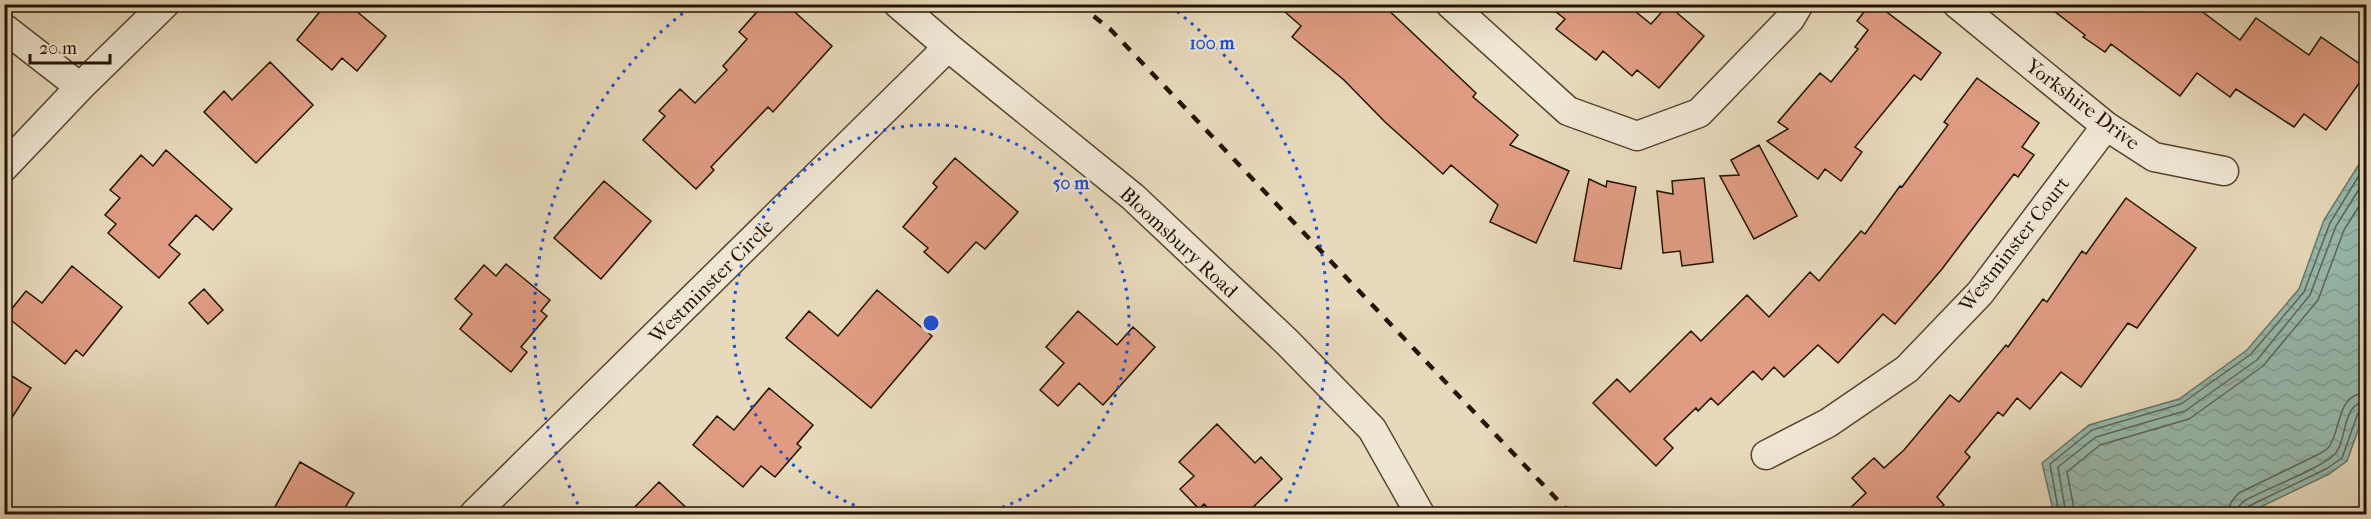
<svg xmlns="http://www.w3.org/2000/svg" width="2371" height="519" font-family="'IM FELL French Canon',serif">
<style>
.water{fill:url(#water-waves);stroke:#697768;stroke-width:1.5}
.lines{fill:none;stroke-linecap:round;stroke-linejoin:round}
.shore{stroke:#5d6657;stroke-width:1.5}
.building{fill:#df9c83;stroke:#231300;stroke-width:1.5}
.street-casing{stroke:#54442f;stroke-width:31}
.street{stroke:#efe6d3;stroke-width:28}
.rail{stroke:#231300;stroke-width:4.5;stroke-dasharray:10 10;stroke-linecap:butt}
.ring{fill:none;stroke:#1d4ed8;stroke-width:3;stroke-dasharray:3 6}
.labels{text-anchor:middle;stroke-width:4.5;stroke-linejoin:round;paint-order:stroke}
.street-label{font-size:20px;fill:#231300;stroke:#efe6d3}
.centre{fill:#1d4ed8;stroke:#efe6d3;stroke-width:3}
.ring-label{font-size:18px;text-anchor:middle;font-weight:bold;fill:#1d4ed8;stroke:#efe6d3;stroke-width:4.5;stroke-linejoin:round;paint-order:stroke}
</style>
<defs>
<pattern id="water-waves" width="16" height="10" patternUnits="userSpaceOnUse" patternTransform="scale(1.5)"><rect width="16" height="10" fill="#97baae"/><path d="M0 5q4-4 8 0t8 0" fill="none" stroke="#829f94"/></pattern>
</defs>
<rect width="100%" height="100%" fill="#e7d9bb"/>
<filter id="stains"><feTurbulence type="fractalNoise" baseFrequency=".00333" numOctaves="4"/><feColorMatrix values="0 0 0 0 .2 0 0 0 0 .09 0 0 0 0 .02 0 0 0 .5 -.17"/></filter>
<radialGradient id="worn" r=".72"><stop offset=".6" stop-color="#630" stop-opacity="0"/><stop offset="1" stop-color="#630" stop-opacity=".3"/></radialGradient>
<!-- water -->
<path class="water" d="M2366,153v255l-19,53 -18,13 -83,40h-192l-12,-51 47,-38 90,-26 68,-49 52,-61 25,-69z"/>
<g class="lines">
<!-- shore -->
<path class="shore" d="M2059,514l-9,-50 42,-34 89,-26 70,-50 53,-62 26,-69 36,-59
M2066,514l-8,-47 38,-30 89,-26 72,-51 53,-65 26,-69 30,-48
M2075,514l-8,-42 33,-27 89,-26 74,-53 55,-66 26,-70 22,-35
M2228,514l3,-12 8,-9 78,-38c4,-2 9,-5 12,-8 13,-19 7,-53 37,-54
M2237,514l2,-8 5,-5c21,-12 76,-32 91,-47 13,-14 6,-51 31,-52
M2245,514l4,-8 77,-37 16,-11 16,-45 8,-4"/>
</g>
<!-- building -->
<path class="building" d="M326,4h22l38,32 -29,35 -15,-13 -10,12 -35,-30z
M764,4h22l46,42 -59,66 -5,-5 -57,60 3,3 -18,19 -53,-49 22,-24 -6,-5 21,-22 15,14 32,-33 -4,-4 24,-27 -8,-7z
M1276,4h106l94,89 -3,4 45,38 -8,10 59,26 -33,72 -46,-21 8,-17 -47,-40 -8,9 -58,-52 -41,-42 -52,-43 9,-11z
M1546,4h80l25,20 17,-19 36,31 -45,52 -22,-18 -5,6 -29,-25 -7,9 -40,-31 9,-10z
M1870,4h6l65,49 -20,27 -7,-5 -59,72 7,5 -21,29 -16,-12 -7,10 -51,-38 21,-12 -10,-7 42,-49 11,9 27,-33 -3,-2 13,-17 -11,-9z
M2045,4h147l48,36 16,-22 53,37 12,-18 46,32v3l-41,58 -22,-16 -10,13 -58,-38 -6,8 -33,-24 -17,23 -69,-52 -6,8 -22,-15 2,-2z
M270,62l43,43 -57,58 -52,-51 20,-21 8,9z
M1977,78l62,45 -17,24 12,8 -16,22 -4,-3 -72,95 -47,55 -12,-10 -45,49 -20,-18 -34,32 -10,-10 -12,13 -9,-9 -35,34 -7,-7 -13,13 -2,-3 -32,31 9,9 -17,18 -63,-63 24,-24 13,13 61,-61 10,10 46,-46 22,22 41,-45 9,9 42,-50 4,3 35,-48 2,1 46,-62 -4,-3z
M1759,145l38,71 -43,23 -34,-63 19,-1 -8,-15z
M166,150l66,59 -19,21 -17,-15 -27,30 11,9 -21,24 -51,-45 8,-9 -11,-9 15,-17 -10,-8 31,-35 12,11z
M955,158l63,54 -33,37 -9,-7 -28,31 -24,-21 4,-4 -25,-21 34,-40 -4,-4z
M1704,178l9,84 -31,4 -2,-15 -17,2 -6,-62 16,3 -1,-13z
M1589,179l17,8 1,-6 29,6 -15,82 -47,-8z
M604,181l47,40 -50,58 -47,-41z
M2126,198l70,50 -59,80 -9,-5 -47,64 -20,-15 -31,37 -13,-11 -14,18 -5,-4 -33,40 5,5 -33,40 7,8 -11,9h-89l22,-21 -14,-15 22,-20 10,10 20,-18 46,-55 9,7 47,-57 2,2 35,-48 4,3 35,-51 4,3z
M506,264l44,36 -9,11 6,5 -26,31 6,5 -16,20 -51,-43 12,-15 -17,-15 29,-34 12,11z
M72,266l50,41 -39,49 -7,-6 -11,14 -59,-48 20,-25 16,12z
M204,289l19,21 -15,14 -19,-21z
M877,290l55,46 -61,72 -85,-70 23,-27 29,25z
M1078,311l39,34 16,-18 22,20 -52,58 -24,-22 -21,23 -18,-16 24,-27 -18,-16z
M4,371l27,17 -27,42z
M769,388l44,37 -16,19 4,3 -26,30 -14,-11 -18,21 -50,-42 24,-29 17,14z
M1217,424l38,39 6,-6 21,22 -36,35h-32l-10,-10 -5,5 -19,-20 14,-13 -15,-14z
M300,462l54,31 -13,21h-70z
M659,482l34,32h-65z"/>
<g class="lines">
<!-- street casing -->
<g class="street-casing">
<path id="street" d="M898,4l50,43 185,150 154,145 85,87 48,85
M1450,4l118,107 69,25 62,-23 91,-94 9,-15
M1957,4l149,122 48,31 70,14
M4,28l76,59
M4,167l76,-80 85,-83
M1766,455l62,-32 79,-54 73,-76 126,-167
M474,514l474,-467"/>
</g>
<!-- street -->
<use href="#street" class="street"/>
<!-- rail -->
<path class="rail" d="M1078,4l32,25 461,485"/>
</g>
<!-- distance rings -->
<g class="ring">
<path d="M880 514A198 198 0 1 1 982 514"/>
<path d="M582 512A397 397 0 0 1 692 6M1170 6A397 397 0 0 1 1280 512"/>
</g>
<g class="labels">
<!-- street labels -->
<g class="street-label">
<text transform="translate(2083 104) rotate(37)" y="7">Yorkshire Drive</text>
<text transform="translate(1179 242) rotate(43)" y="7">Bloomsbury Road</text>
<text transform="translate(2014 244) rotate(-52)" y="7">Westminster Court</text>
<text transform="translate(711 281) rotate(-45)" y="7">Westminster Circle</text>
</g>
</g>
<circle cx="931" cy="323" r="9" class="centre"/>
<g class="ring-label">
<text x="1212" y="49">100 m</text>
<text x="1071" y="189">50 m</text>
</g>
<!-- margin -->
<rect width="2371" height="519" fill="none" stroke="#e7d9bb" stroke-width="24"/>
<rect x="6" y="6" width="2359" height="507" fill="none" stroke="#231300" stroke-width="3"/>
<rect x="12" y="12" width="2347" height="495" fill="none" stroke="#231300" stroke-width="1.5"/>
<!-- scale -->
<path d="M30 54v9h80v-9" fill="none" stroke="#231300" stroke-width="3"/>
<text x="39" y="54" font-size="18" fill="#231300" stroke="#efe6d3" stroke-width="4.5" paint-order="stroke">20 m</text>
<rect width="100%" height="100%" filter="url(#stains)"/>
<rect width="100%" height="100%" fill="url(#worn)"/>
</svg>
